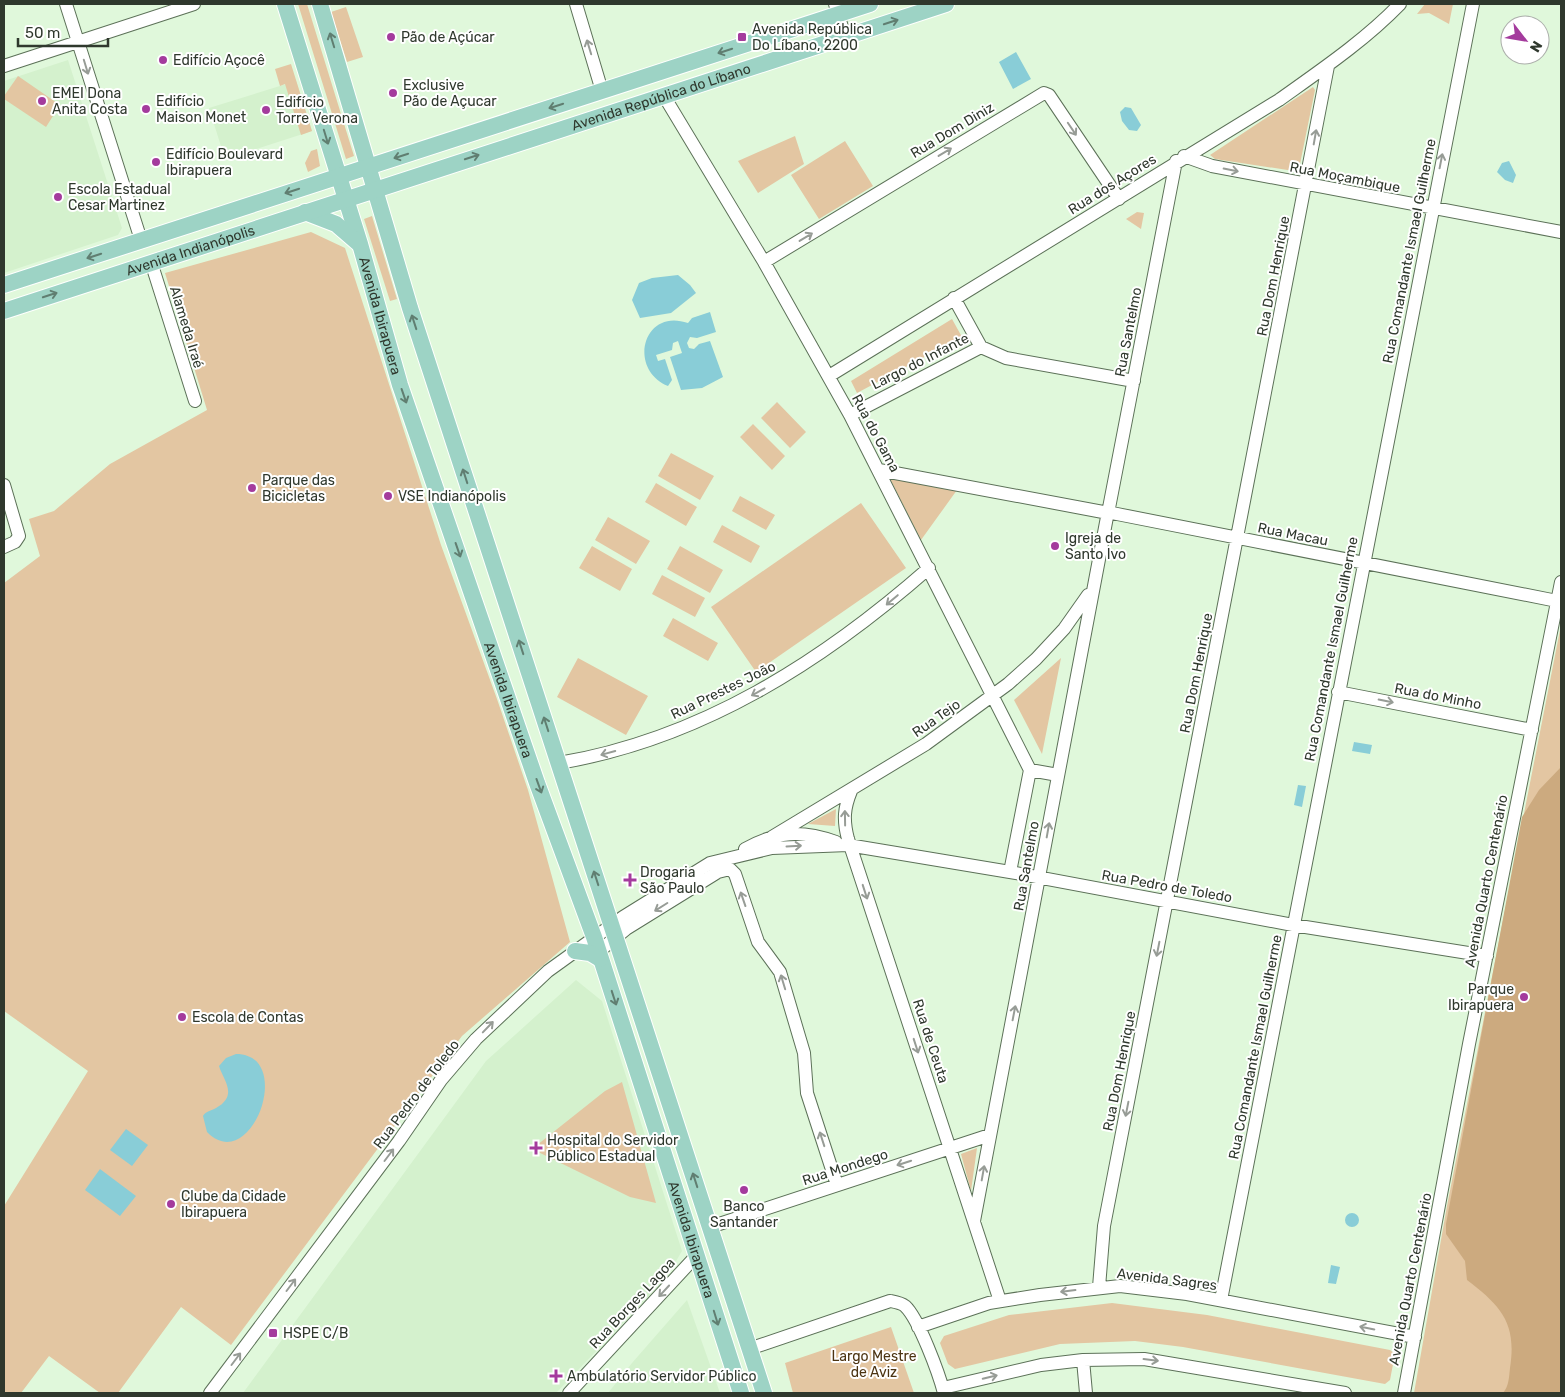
<svg xmlns="http://www.w3.org/2000/svg" width="1565" height="1397" font-family="Rubik,sans-serif">
<style>
.built{fill:#d4f1cd}
.green{fill:#e3c6a2}
.forest{fill:#ccaa7f}
.water{fill:#89cdd7}
.lines{fill:none;stroke-linecap:round;stroke-linejoin:round}
.minor-casing{stroke:#5c7158;stroke-width:14}
.major-casing{stroke:#fff;stroke-width:18}
.minor{stroke:#fff;stroke-width:12}
.major{stroke:#9dd3c5;stroke-width:16}
.oneway{stroke:#607e71}
.oneway2{stroke:#979c96}
.poi-dot{fill:#a43b9d;stroke:#fff;stroke-width:2}
.labels{text-anchor:middle;stroke-width:4;stroke-linejoin:round;paint-order:stroke}
.poi-label{font-size:14px;fill:#2f382d;stroke:#fff;text-anchor:start}
.street-label{font-size:14px;fill:#2f382d;stroke:#fff}
.park-label{font-size:14px;fill:#4c3412;stroke:#fff}
</style>
<rect width="100%" height="100%" fill="#e0f8db"/>
<!-- built -->
<path class="built" d="M68,60l54,168 -4,7 -114,38v-192z
M296,81l16,50 -87,28 -16,-51z
M576,980l26,21 80,250 -16,27 -110,115h-313l243,-332z
M687,1300l33,93h-112l24,-30z"/>
<!-- green -->
<path class="green" d="M298,4h9l47,152 -8,3z
M1425,4h28l-4,20 -20,-11 -12,1z
M346,7l17,50 -16,5 -16,-50z
M291,64l21,67 -11,4 -16,-51 -5,2 -5,-17z
M18,76l42,29 -14,22 -42,-28v-3z
M1313,87l2,3 -15,74 -6,7 -79,-12 -5,-4z
M795,136l9,28 -46,29 -20,-32z
M845,141l28,45 -54,33 -28,-44z
M317,149l3,17 -12,6 -3,-9 6,-12z
M1137,212l7,1 -3,16 -15,-10z
M372,216l25,83 -7,2 -26,-82z
M311,232l34,16 96,297 56,154 31,91 42,152 -108,94 -231,309 -50,-38 -63,86h-18l-51,-37 -28,37h-17v-187l84,-135 -84,-60v-428l36,-27 -11,-37 25,-8 56,-47 97,-54 -42,-137z
M952,319l10,18 -105,56 -6,-12z
M777,402l29,30 -16,16 -29,-30z
M753,424l32,32 -13,14 -32,-33z
M671,453l43,23 -14,24 -42,-24z
M889,477l68,13 -36,50z
M656,483l41,24 -11,19 -41,-24z
M740,496l35,19 -9,15 -34,-19z
M861,503l45,65 -150,104 -45,-65z
M608,517l42,24 -14,23 -41,-24z
M722,525l38,21 -9,17 -38,-21z
M592,546l40,23 -12,22 -41,-23z
M680,546l43,24 -13,23 -43,-24z
M662,575l43,23 -10,19 -43,-23z
M673,618l45,25 -10,18 -45,-25z
M1561,625v768h-147l33,-187z
M578,658l70,38 -22,39 -69,-38z
M1061,658l-19,96 -28,-54z
M836,809l-1,17 -27,-2z
M622,1082l34,121 -26,-6 -98,-48 73,-58z
M977,1148l-6,43 -10,-37z
M1112,1303l95,12 183,35 5,4 -5,26 -5,4 -202,-37 -48,-6 -75,3 -105,25 -7,-5 -8,-21 4,-7 65,-21z
M891,1327l23,66h-121l-8,-30z"/>
<!-- forest -->
<path class="forest" d="M1561,767v626h-58c6,-7 6,-16 7,-25 7,-45 -9,-62 -43,-88l-2,-19 -19,-27v-10l76,-407 17,-27z"/>
<!-- water -->
<path class="water" d="M1016,52l15,27 -18,10 -14,-27z
M1125,107l6,1 10,17 -4,6 -8,-1 -7,-9 -2,-9z
M1509,161l7,14 -3,8 -8,-3 -8,-8 5,-9z
M678,275l12,10 6,8 -25,20 -31,5 -8,-18 7,-17 13,-5z
M710,312l6,20 -19,6 -7,-1 -3,6 2,5 5,1 5,-5 11,-3 13,36 -21,11 -21,2 -11,-33 12,-4 -4,-12 -5,2 -1,7 -16,5 2,6 7,-2 7,21 -4,6c-41,-17 -25,-79 20,-63l4,-5z
M1354,742l18,3 -2,9 -18,-3z
M1298,785l8,1 -4,21 -8,-2z
M236,1054c60,0 15,123 -29,78l-4,-16c3,-5 8,-5 13,-8 23,-13 7,-28 3,-42l7,-8z
M126,1129l22,16 -16,21 -22,-16z
M100,1169l36,27 -16,20 -35,-26z
M1345 1220a7 7 0 1 1 14 0a7 7 0 1 1-14 0Z
M1331,1265l9,2 -4,17 -8,-1z"/>
<g class="lines">
<!-- minor casing -->
<g class="minor-casing">
<path id="minor" d="M66,4l75,236
M576,4l26,87
M835,4l10,33
M4,66l190,-62
M664,96l100,166 86,153 180,355
M1184,156l28,10 349,66
M151,262l44,139
M764,262l280,-169 5,2 70,104
M981,347l25,11 128,23
M829,376l450,-276c42,-30 85,-59 121,-96
M850,415l131,-68 -27,-49
M879,470l224,42
M4,485l15,51 -4,6 -11,5
M1109,508l67,-347
M1112,513l445,88
M1338,692l194,38
M559,763c142,-24 263,-101 370,-195
M1030,770l28,5
M851,791c-7,17 -8,29 -3,48l152,462
M772,837l154,-93 82,-60 28,-25 28,-30 24,-34
M745,849c32,-18 57,-19 91,-7
M718,872l12,-3 5,5 23,68 22,30 24,81 3,40 30,92
M1010,872l20,-102
M598,952l28,-23 92,-57 5,-7
M974,1221l133,-704
M710,1227l280,-92
M1099,1287l5,-61 224,-1160
M1221,1300l252,-1296
M918,1327l71,-24 51,-8 80,-9 67,8 228,43
M749,1349l141,-48c5,1 11,2 15,5 14,13 34,68 39,87
M1083,1360l3,33
M943,1388l98,-23 42,-5 61,-1 201,34
M210,1393l189,-252 42,-61 35,-41 72,-68 75,-54 87,-54 62,-15 76,-3 162,27 283,53 194,31
M569,1393l128,-138
M1404,1393l65,-349 92,-462"/>
</g>
<!-- major casing -->
<g class="major-casing">
<g id="major">
<path id="s1" d="M285,4l75,240 40,141 137,398 57,154 147,456"/>
<path d="M320,4l90,304 354,1085"/>
<path d="M305,212l31,12 22,19"/>
<path d="M4,285l866,-281"/>
<path id="s2" d="M4,311l942,-307"/>
<path d="M575,951l15,2 10,6"/>
</g>
</g>
<!-- minor -->
<use href="#minor" class="minor"/>
<!-- major -->
<use href="#major" class="major"/>
</g>
<!-- one-way arrows -->
<defs><path id="oneway-shaft" d="M-6 0H5M1.5-3L5.5 0L1.5 3" fill="none" stroke-width="1.6" stroke-linecap="round" stroke-linejoin="round" transform="scale(1.25)"/></defs>
<g class="oneway">
<use href="#oneway-shaft" transform="translate(891 22) rotate(-18)"/>
<use href="#oneway-shaft" transform="translate(332 40) rotate(-107)"/>
<use href="#oneway-shaft" transform="translate(725 51) rotate(162)"/>
<use href="#oneway-shaft" transform="translate(556 106) rotate(162)"/>
<use href="#oneway-shaft" transform="translate(326 137) rotate(73)"/>
<use href="#oneway-shaft" transform="translate(401 156) rotate(162)"/>
<use href="#oneway-shaft" transform="translate(472 157) rotate(-18)"/>
<use href="#oneway-shaft" transform="translate(292 191) rotate(162)"/>
<use href="#oneway-shaft" transform="translate(94 256) rotate(162)"/>
<use href="#oneway-shaft" transform="translate(50 295) rotate(-18)"/>
<use href="#oneway-shaft" transform="translate(414 322) rotate(-108)"/>
<use href="#oneway-shaft" transform="translate(404 396) rotate(71)"/>
<use href="#oneway-shaft" transform="translate(465 476) rotate(-108)"/>
<use href="#oneway-shaft" transform="translate(458 550) rotate(71)"/>
<use href="#oneway-shaft" transform="translate(521 647) rotate(-108)"/>
<use href="#oneway-shaft" transform="translate(546 724) rotate(-108)"/>
<use href="#oneway-shaft" transform="translate(539 786) rotate(70)"/>
<use href="#oneway-shaft" transform="translate(596 878) rotate(-108)"/>
<use href="#oneway-shaft" transform="translate(614 998) rotate(72)"/>
<use href="#oneway-shaft" transform="translate(695 1180) rotate(-108)"/>
<use href="#oneway-shaft" transform="translate(716 1318) rotate(73)"/>
</g>
<g class="oneway2">
<use href="#oneway-shaft" transform="translate(589 47) rotate(-107)"/>
<use href="#oneway-shaft" transform="translate(86 67) rotate(73)"/>
<use href="#oneway-shaft" transform="translate(1072 129) rotate(56)"/>
<use href="#oneway-shaft" transform="translate(1315 137) rotate(-80)"/>
<use href="#oneway-shaft" transform="translate(945 152) rotate(-31)"/>
<use href="#oneway-shaft" transform="translate(1441 161) rotate(-79)"/>
<use href="#oneway-shaft" transform="translate(1231 170) rotate(11)"/>
<use href="#oneway-shaft" transform="translate(806 237) rotate(-31)"/>
<use href="#oneway-shaft" transform="translate(892 600) rotate(140)"/>
<use href="#oneway-shaft" transform="translate(758 692) rotate(151)"/>
<use href="#oneway-shaft" transform="translate(1386 701) rotate(11)"/>
<use href="#oneway-shaft" transform="translate(608 753) rotate(165)"/>
<use href="#oneway-shaft" transform="translate(845 818) rotate(-91)"/>
<use href="#oneway-shaft" transform="translate(1048 830) rotate(-80)"/>
<use href="#oneway-shaft" transform="translate(794 846) rotate(-3)"/>
<use href="#oneway-shaft" transform="translate(865 892) rotate(72)"/>
<use href="#oneway-shaft" transform="translate(743 899) rotate(-109)"/>
<use href="#oneway-shaft" transform="translate(661 907) rotate(148)"/>
<use href="#oneway-shaft" transform="translate(1158 949) rotate(101)"/>
<use href="#oneway-shaft" transform="translate(783 982) rotate(-107)"/>
<use href="#oneway-shaft" transform="translate(1014 1013) rotate(-79)"/>
<use href="#oneway-shaft" transform="translate(488 1027) rotate(-46)"/>
<use href="#oneway-shaft" transform="translate(916 1046) rotate(72)"/>
<use href="#oneway-shaft" transform="translate(1127 1109) rotate(101)"/>
<use href="#oneway-shaft" transform="translate(822 1139) rotate(-108)"/>
<use href="#oneway-shaft" transform="translate(389 1155) rotate(-53)"/>
<use href="#oneway-shaft" transform="translate(904 1163) rotate(162)"/>
<use href="#oneway-shaft" transform="translate(983 1173) rotate(-80)"/>
<use href="#oneway-shaft" transform="translate(291 1285) rotate(-53)"/>
<use href="#oneway-shaft" transform="translate(664 1291) rotate(133)"/>
<use href="#oneway-shaft" transform="translate(1068 1291) rotate(173)"/>
<use href="#oneway-shaft" transform="translate(1367 1328) rotate(-169)"/>
<use href="#oneway-shaft" transform="translate(236 1359) rotate(-53)"/>
<use href="#oneway-shaft" transform="translate(1151 1360) rotate(7)"/>
<use href="#oneway-shaft" transform="translate(990 1377) rotate(-14)"/>
</g>
<!-- markers -->
<g class="poi-dot">
<circle cx="391" cy="37" r="5"/>
<rect x="737" y="32" width="10" height="10" rx="2.5"/>
<circle cx="163" cy="60" r="5"/>
<circle cx="393" cy="93" r="5"/>
<circle cx="42" cy="101" r="5"/>
<circle cx="146" cy="109" r="5"/>
<circle cx="266" cy="110" r="5"/>
<circle cx="156" cy="162" r="5"/>
<circle cx="58" cy="197" r="5"/>
<circle cx="252" cy="488" r="5"/>
<circle cx="388" cy="496" r="5"/>
<circle cx="1055" cy="546" r="5"/>
<path d="M627.5 872.5h5v5h5v5h-5v5h-5v-5h-5v-5h5z"/>
<circle cx="1524" cy="997" r="5"/>
<circle cx="182" cy="1017" r="5"/>
<path d="M533.5 1140.5h5v5h5v5h-5v5h-5v-5h-5v-5h5z"/>
<circle cx="744" cy="1190" r="5"/>
<circle cx="171" cy="1204" r="5"/>
<rect x="268" y="1328" width="10" height="10" rx="2.5"/>
<path d="M553.5 1368.5h5v5h5v5h-5v5h-5v-5h-5v-5h5z"/>
</g>
<g class="labels">
<!-- poi labels -->
<g class="poi-label">
<text x="752" y="34">Avenida República<tspan x="752" dy="16">Do Líbano, 2200</tspan></text>
<text x="401" y="42">Pão de Açúcar</text>
<text x="173" y="65">Edifício Açocê</text>
<text x="403" y="90">Exclusive<tspan x="403" dy="16">Pão de Açucar</tspan></text>
<text x="52" y="98">EMEI Dona<tspan x="52" dy="16">Anita Costa</tspan></text>
<text x="156" y="106">Edifício<tspan x="156" dy="16">Maison Monet</tspan></text>
<text x="276" y="107">Edifício<tspan x="276" dy="16">Torre Verona</tspan></text>
<text x="166" y="159">Edifício Boulevard<tspan x="166" dy="16">Ibirapuera</tspan></text>
<text x="68" y="194">Escola Estadual<tspan x="68" dy="16">Cesar Martinez</tspan></text>
<text x="262" y="485">Parque das<tspan x="262" dy="16">Bicicletas</tspan></text>
<text x="398" y="501">VSE Indianópolis</text>
<text x="1065" y="543">Igreja de<tspan x="1065" dy="16">Santo Ivo</tspan></text>
<text x="640" y="877">Drogaria<tspan x="640" dy="16">São Paulo</tspan></text>
<text x="1514" y="994" text-anchor="end">Parque<tspan x="1514" dy="16">Ibirapuera</tspan></text>
<text x="192" y="1022">Escola de Contas</text>
<text x="547" y="1145">Hospital do Servidor<tspan x="547" dy="16">Público Estadual</tspan></text>
<text x="181" y="1201">Clube da Cidade<tspan x="181" dy="16">Ibirapuera</tspan></text>
<text x="744" y="1211" text-anchor="middle">Banco<tspan x="744" dy="16">Santander</tspan></text>
<text x="283" y="1338">HSPE C/B</text>
<text x="567" y="1381">Ambulatório Servidor Público</text>
</g>
<!-- street labels -->
<g class="street-label">
<text dy="5" stroke="none"><textPath href="#s2" startOffset="691">Avenida República do Líbano</textPath></text>
<text transform="translate(952 130) rotate(-31)" y="5">Rua Dom Diniz</text>
<text transform="translate(1345 177) rotate(11)" y="5">Rua Moçambique</text>
<text transform="translate(1112 184) rotate(-32)" y="5">Rua dos Açores</text>
<text dy="5" stroke="none"><textPath href="#s2" startOffset="196">Avenida Indianópolis</textPath></text>
<text transform="translate(1409 251) rotate(-79)" y="5">Rua Comandante Ismael Guilherme</text>
<text transform="translate(1273 276) rotate(-79)" y="5">Rua Dom Henrique</text>
<text dy="5" stroke="none"><textPath href="#s1" startOffset="326">Avenida Ibirapuera</textPath></text>
<text transform="translate(187 327) rotate(73)" y="5">Alameda Iraé</text>
<text transform="translate(1128 332) rotate(-79)" y="5">Rua Santelmo</text>
<text transform="translate(920 361) rotate(-27)" y="5">Largo do Infante</text>
<text transform="translate(876 433) rotate(62)" y="5">Rua do Gama</text>
<text transform="translate(1293 534) rotate(11)" y="5">Rua Macau</text>
<text transform="translate(1331 649) rotate(-79)" y="5">Rua Comandante Ismael Guilherme</text>
<text transform="translate(1196 673) rotate(-79)" y="5">Rua Dom Henrique</text>
<text transform="translate(723 690) rotate(-26)" y="5">Rua Prestes João</text>
<text transform="translate(1438 696) rotate(11)" y="5">Rua do Minho</text>
<text dy="5" stroke="none"><textPath href="#s1" startOffset="731">Avenida Ibirapuera</textPath></text>
<text transform="translate(936 718) rotate(-35)" y="5">Rua Tejo</text>
<text transform="translate(1026 866) rotate(-80)" y="5">Rua Santelmo</text>
<text transform="translate(1486 881) rotate(-79)" y="5">Avenida Quarto Centenário</text>
<text transform="translate(1167 886) rotate(10)" y="5">Rua Pedro de Toledo</text>
<text transform="translate(931 1041) rotate(72)" y="5">Rua de Ceuta</text>
<text transform="translate(1255 1047) rotate(-79)" y="5">Rua Comandante Ismael Guilherme</text>
<text transform="translate(1119 1071) rotate(-79)" y="5">Rua Dom Henrique</text>
<text transform="translate(416 1094) rotate(-53)" y="5">Rua Pedro de Toledo</text>
<text transform="translate(845 1167) rotate(-18)" y="5">Rua Mondego</text>
<text dy="5" stroke="none"><textPath href="#s1" startOffset="1301">Avenida Ibirapuera</textPath></text>
<text transform="translate(1167 1279) rotate(7)" y="5">Avenida Sagres</text>
<text transform="translate(1410 1279) rotate(-79)" y="5">Avenida Quarto Centenário</text>
<text transform="translate(632 1303) rotate(-47)" y="5">Rua Borges Lagoa</text>
</g>
<!-- park labels -->
<g class="park-label">
<text x="874" y="1361">Largo Mestre<tspan x="874" dy="16">de Aviz</tspan></text>
</g>
</g>
<!-- border -->
<rect width="1565" height="1397" fill="none" stroke="#2f382d" stroke-width="10"/>
<!-- north arrow -->
<g transform="translate(1525 40) rotate(121)"><circle r="24" fill="#ffffff" stroke="#acafab"/>
<path d="M0-4L9 19L0 12L-9 19Z" fill="#a43b9d"/>
<text y="-8" font-size="14" font-weight="bold" text-anchor="middle" fill="#2f382d">N</text>
</g>
<!-- scale -->
<path d="M18 38v8h90v-8" fill="none" stroke="#2f382d" stroke-width="2.5"/>
<text x="25" y="38" font-size="15" fill="#2f382d" stroke="#ffffff" stroke-width="4" paint-order="stroke">50 m</text>
</svg>
